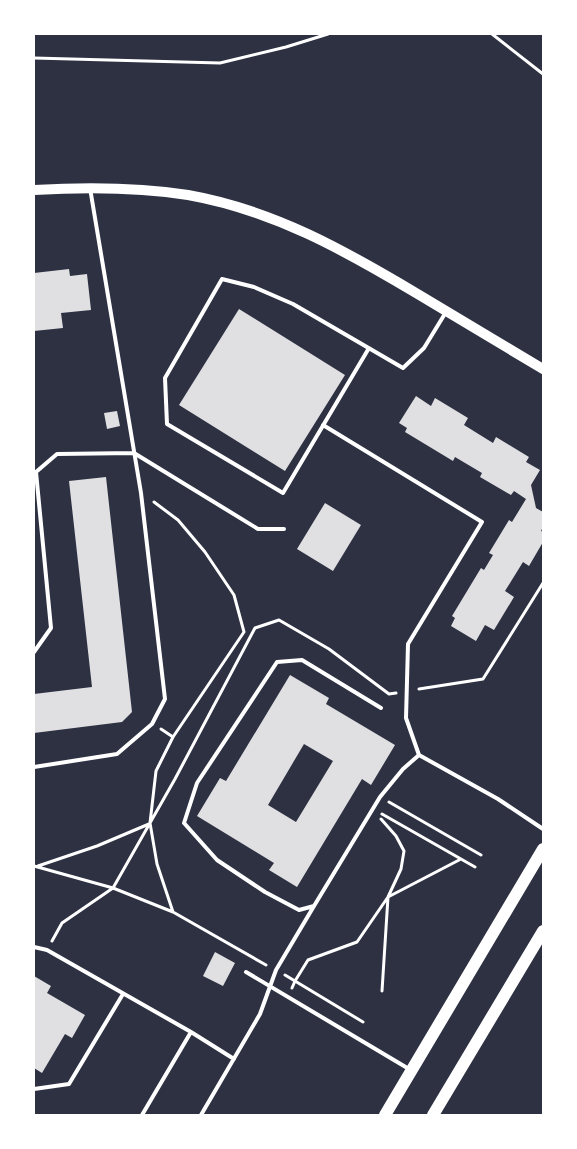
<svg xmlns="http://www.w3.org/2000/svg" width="577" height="1149" font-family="Roboto,sans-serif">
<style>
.building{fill:#e0e0e3;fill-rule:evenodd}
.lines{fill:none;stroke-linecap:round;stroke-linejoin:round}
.path{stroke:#fff;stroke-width:3}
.service{stroke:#fff;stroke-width:4}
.secondary{stroke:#fff;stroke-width:10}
.primary{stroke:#fff;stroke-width:12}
</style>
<rect width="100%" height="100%" fill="#2d3142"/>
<!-- building -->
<path class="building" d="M69,269l1,7 17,-2 4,36 -30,3 2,15 -29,3v-58z
M239,309l106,66 -60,96 -106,-66z
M416,396l15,10 4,-8 33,20 -4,7 29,18 3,-6 33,20 -3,5 14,8 -9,15 5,23 7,4v15l-2,4 2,1v10l-14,24 -6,-4 -18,29 9,6 -20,33 -9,-5 -9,16 -25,-15 4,-8 -3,-2 29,-48 3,2 9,-15 -4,-2 20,-33 3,2 14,-23 -12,-8 -3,4 -31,-18 2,-4 -27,-16 -2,4 -48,-29 2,-4 -8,-5z
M117,411l3,15 -13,3 -3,-16z
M106,477l26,235 -10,10 -88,11v-39l58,-7 -23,-206z
M325,503l36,22 -28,46 -36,-22z
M290,675l39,23 -3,6 69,41 -24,40 -9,-6 -65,108 -28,-17 5,-7 -77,-47 23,-38 6,3zM304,744l29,17 -37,61 -28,-17z
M215,952l20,11 -12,23 -20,-10z
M34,976l17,10 -4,7 38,22 -13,23 -7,-4 -23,39 -8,-5z"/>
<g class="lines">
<!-- path -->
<path class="path" d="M492,34l51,40
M34,58l186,5 66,-16 42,-13
M154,502l24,18 27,32 29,43 10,37 -71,105 -17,34 -6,52 7,41 16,48
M419,689l64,-10 60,-96
M161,729l12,8
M389,802l92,53
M382,814l93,53
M34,866l79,22 60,24 93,53
M38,866l59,-20 52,-22
M52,941l10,-18 51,-35 62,-109 80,-151 24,-8 50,29 60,45 7,-1
M285,975l78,47
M292,988l3,-7 13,-21 49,-18 31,-45 13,-28 3,-18 -8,-15 -15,-17
M382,991l6,-94 73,-38"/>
<!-- service -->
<path class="service" d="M369,348l-86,145 -116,-69 -2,-46 57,-99 32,8 39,17 110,64 21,-20 22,-36
M323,425l159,97 -74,122 -2,74 13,37
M34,652l17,-24 -15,-156 21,-18 77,-1 124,76h26
M381,708l-79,-48 -25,2 -80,121 -13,40 33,37 48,32 34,18 15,-4 66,-109 23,-28 16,-14 79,44 45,30
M34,767l83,-13 35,-30 13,-25 -24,-206 -51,-305
M34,947l13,3 144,82 43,27
M246,972l163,97
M34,1089l35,-5 54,-90
M142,1115l49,-83
M201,1115l59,-101 16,-44 38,-64"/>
<!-- secondary -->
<path class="secondary" d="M34,190c52,-3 103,-3 154,5 85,15 156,55 228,98 43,26 85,51 127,76"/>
<!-- primary -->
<path class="primary" d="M385,1115l158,-266
M433,1115l110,-184"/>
</g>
<!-- border -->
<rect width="577" height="1149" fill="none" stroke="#ffffff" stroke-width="70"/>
</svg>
